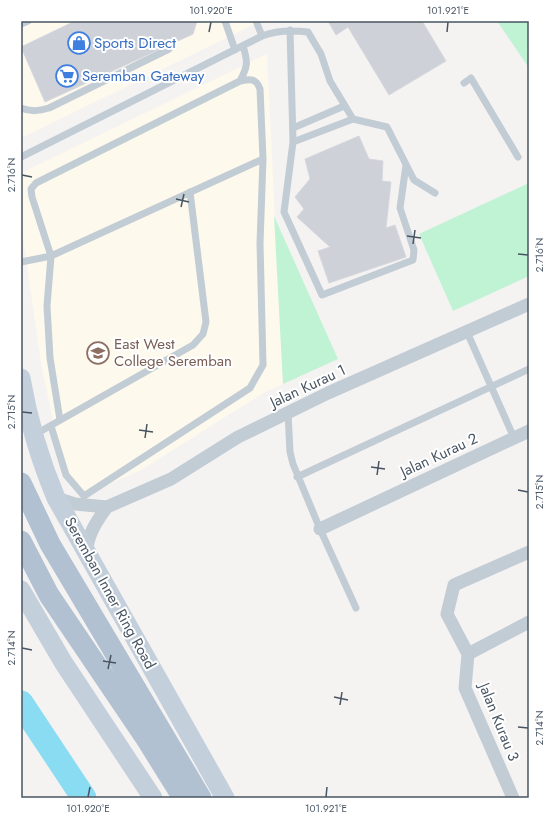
<svg xmlns="http://www.w3.org/2000/svg" width="550" height="819" font-family="Jost,sans-serif">
<style>
.commercial{fill:#fef9ed}
.green{fill:#bff3d4}
.lines{fill:none;stroke-linecap:round;stroke-linejoin:round}
.river{stroke:#8adcf3;stroke-width:25}
.building{fill:#ced1d8;stroke:#d6d8de}
.service{stroke:#c2ccd4;stroke-width:7}
.minor{stroke:#c2ccd4;stroke-width:13}
.secondary{stroke:#c4cfdc;stroke-width:19}
.primary{stroke:#b1c1d2;stroke-width:21}
.ticks{fill:none;stroke:#485562;stroke-width:1.5}
.labels{text-anchor:middle;stroke-width:4;stroke-linejoin:round;paint-order:stroke}
.shop-label{font-size:15px;fill:#366cbe;stroke:#fff;text-anchor:start}
.education-label{font-size:15px;fill:#785e54;stroke:#fff;text-anchor:start}
.street-label{font-size:15px;fill:#485562;stroke:#fff}
.neatline{fill:none;stroke:#485562;stroke-width:1.5}
.ticks-label{font-size:10px;text-anchor:middle;fill:#485562}
</style>
<rect width="100%" height="100%" fill="#f5f2f2"/>
<!-- commercial -->
<path class="commercial" d="M21,21h240l-240,117z
M267,54l16,330 -18,8 -124,78 -52,23 -14,-5 -19,-53 -15,-72 -20,-139v-51z"/>
<!-- green -->
<path class="green" d="M497,21h32v47z
M529,183v93l-76,35 -34,-77z
M274,216l64,143 -55,25z"/>
<g class="lines">
<!-- river -->
<path class="river" d="M21,703l63,95"/>
</g>
<!-- building -->
<path class="building" d="M75,21h122l-4,13 -148,68 -24,-55z
M328,21h94l24,40 -57,34 -41,-68 -12,8z
M359,136l10,23 14,2 -1,20 9,1 -5,46 9,-3 11,32 -77,26 -11,-32 12,-4 -33,-30 7,-8 -9,-12 15,-18 -5,-20z"/>
<g class="lines">
<!-- service -->
<path class="service" d="M225,21l10,29
M256,21l6,15
M21,24l7,-3
M290,30l3,112 60,-23
M240,81c8,-15 8,-19 3,-35
M464,83l7,-5 47,79
M21,108c10,4 18,3 28,0l120,-59
M293,128l51,-22
M293,142l-9,70 38,83 91,-35 1,-10 -14,-42 6,-43
M21,157l241,-121c15,-6 30,-6 46,-4l13,22 9,27 23,38 34,8 27,53 21,13
M21,262l30,-6 212,-97
M467,332l47,106
M288,413l2,39 3,12 27,65 36,79
M51,426l15,49 18,21 166,-108 13,-23 -3,-122 3,-84 -3,-70c-4,-11 -9,-10 -20,-8l-204,102 -5,6 1,8 19,59 -4,50 3,52 10,62
M34,435l159,-90 10,-11 3,-12 -16,-130
M297,477l232,-108"/>
<!-- minor -->
<path class="minor" d="M56,498l19,6 32,3 64,-28 67,-42 90,-44 201,-89
M320,529l209,-98
M86,553c2,-19 10,-31 21,-46
M468,654l-21,-40 7,-29 75,-33
M513,798l-48,-110 3,-34 61,-32"/>
<!-- secondary -->
<path class="secondary" d="M21,378c7,41 19,82 35,120l169,300
M21,590l42,72 90,136"/>
<!-- primary -->
<path class="primary" d="M21,483l29,61 151,254
M21,541l28,54 96,142 38,61"/>
</g>
<!-- ticks -->
<path class="ticks" d="M209,32l2,-10M447,32l1,-10M22,175l10,2M176,199l13,3M181,207l3,-13M407,236l14,2M413,244l2,-14M518,254l10,1M22,412l10,1M139,430l14,2M145,438l2,-14M371,467l14,2M377,475l2,-14M518,490l10,2M22,648l10,2M103,661l13,2M108,669l3,-14M334,697l14,3M340,705l2,-13M518,727l10,1M88,797l2,-10M326,797l1,-10"/>
<!-- icons -->
<defs>
<g id="shop-ring" transform="scale(1.15)"><circle r="9.5" fill="#fff" stroke="#3f7fe0" stroke-width="1.5"/><path d="M-5-2.5h2.3a2.7 3.5 0 0 1 5.4 0H5L5.5 6h-11ZM-1.5-2.5h3a1.5 2.3 0 0 0-3 0Z" fill="#3f7fe0"/></g>
<g id="supermarket-ring" transform="scale(1.15)"><circle r="9.5" fill="#fff" stroke="#3f7fe0" stroke-width="1.5"/><path d="M-6-5.5h2.5l.6 2H6L4.5 2H-2.5L-4.4-4H-6ZM-1.5 3.2a1.3 1.3 0 1 0 .1 0ZM3 3.2a1.3 1.3 0 1 0 .1 0Z" fill="#3f7fe0"/></g>
<g id="university-ring" transform="scale(1.15)"><circle r="9.5" fill="#fff" stroke="#8d6e63" stroke-width="1.5"/><path d="M0-5L7-2L0 1L-7-2ZM-4 1L0 2.5L4 1V4Q0 6-4 4Z" fill="#8d6e63"/></g>
</defs>
<g fill-rule="evenodd">
<use href="#shop-ring" x="79" y="43"/>
<use href="#supermarket-ring" x="67" y="76"/>
<use href="#university-ring" x="98" y="353"/>
</g>
<g class="labels">
<!-- shop labels -->
<g class="shop-label">
<text x="94" y="48">Sports Direct</text>
<text x="82" y="81">Seremban Gateway</text>
</g>
<!-- education labels -->
<g class="education-label">
<text x="114" y="349">East West<tspan x="114" dy="17">College Seremban</tspan></text>
</g>
<!-- street labels -->
<g class="street-label">
<text transform="translate(308 386) rotate(-25)" y="5">Jalan Kurau 1</text>
<text transform="translate(439 455) rotate(-25)" y="5">Jalan Kurau 2</text>
<text transform="translate(110 593) rotate(61)" y="5">Seremban Inner Ring Road</text>
<text transform="translate(499 722) rotate(68)" y="5">Jalan Kurau 3</text>
</g>
</g>
<!-- border -->
<rect width="550" height="819" fill="none" stroke="#ffffff" stroke-width="44"/>
<rect x="22" y="22" width="506" height="775" class="neatline"/>
<g class="ticks-label">
<text x="211" y="14">101.920°E</text>
<text x="448" y="14">101.921°E</text>
<text transform="translate(11 175) rotate(-90)" y="4">2.716°N</text>
<text transform="translate(539 255) rotate(-90)" y="4">2.716°N</text>
<text transform="translate(11 412) rotate(-90)" y="4">2.715°N</text>
<text transform="translate(539 492) rotate(-90)" y="4">2.715°N</text>
<text transform="translate(11 648) rotate(-90)" y="4">2.714°N</text>
<text transform="translate(539 728) rotate(-90)" y="4">2.714°N</text>
<text x="88" y="812">101.920°E</text>
<text x="326" y="812">101.921°E</text>
</g>
</svg>
